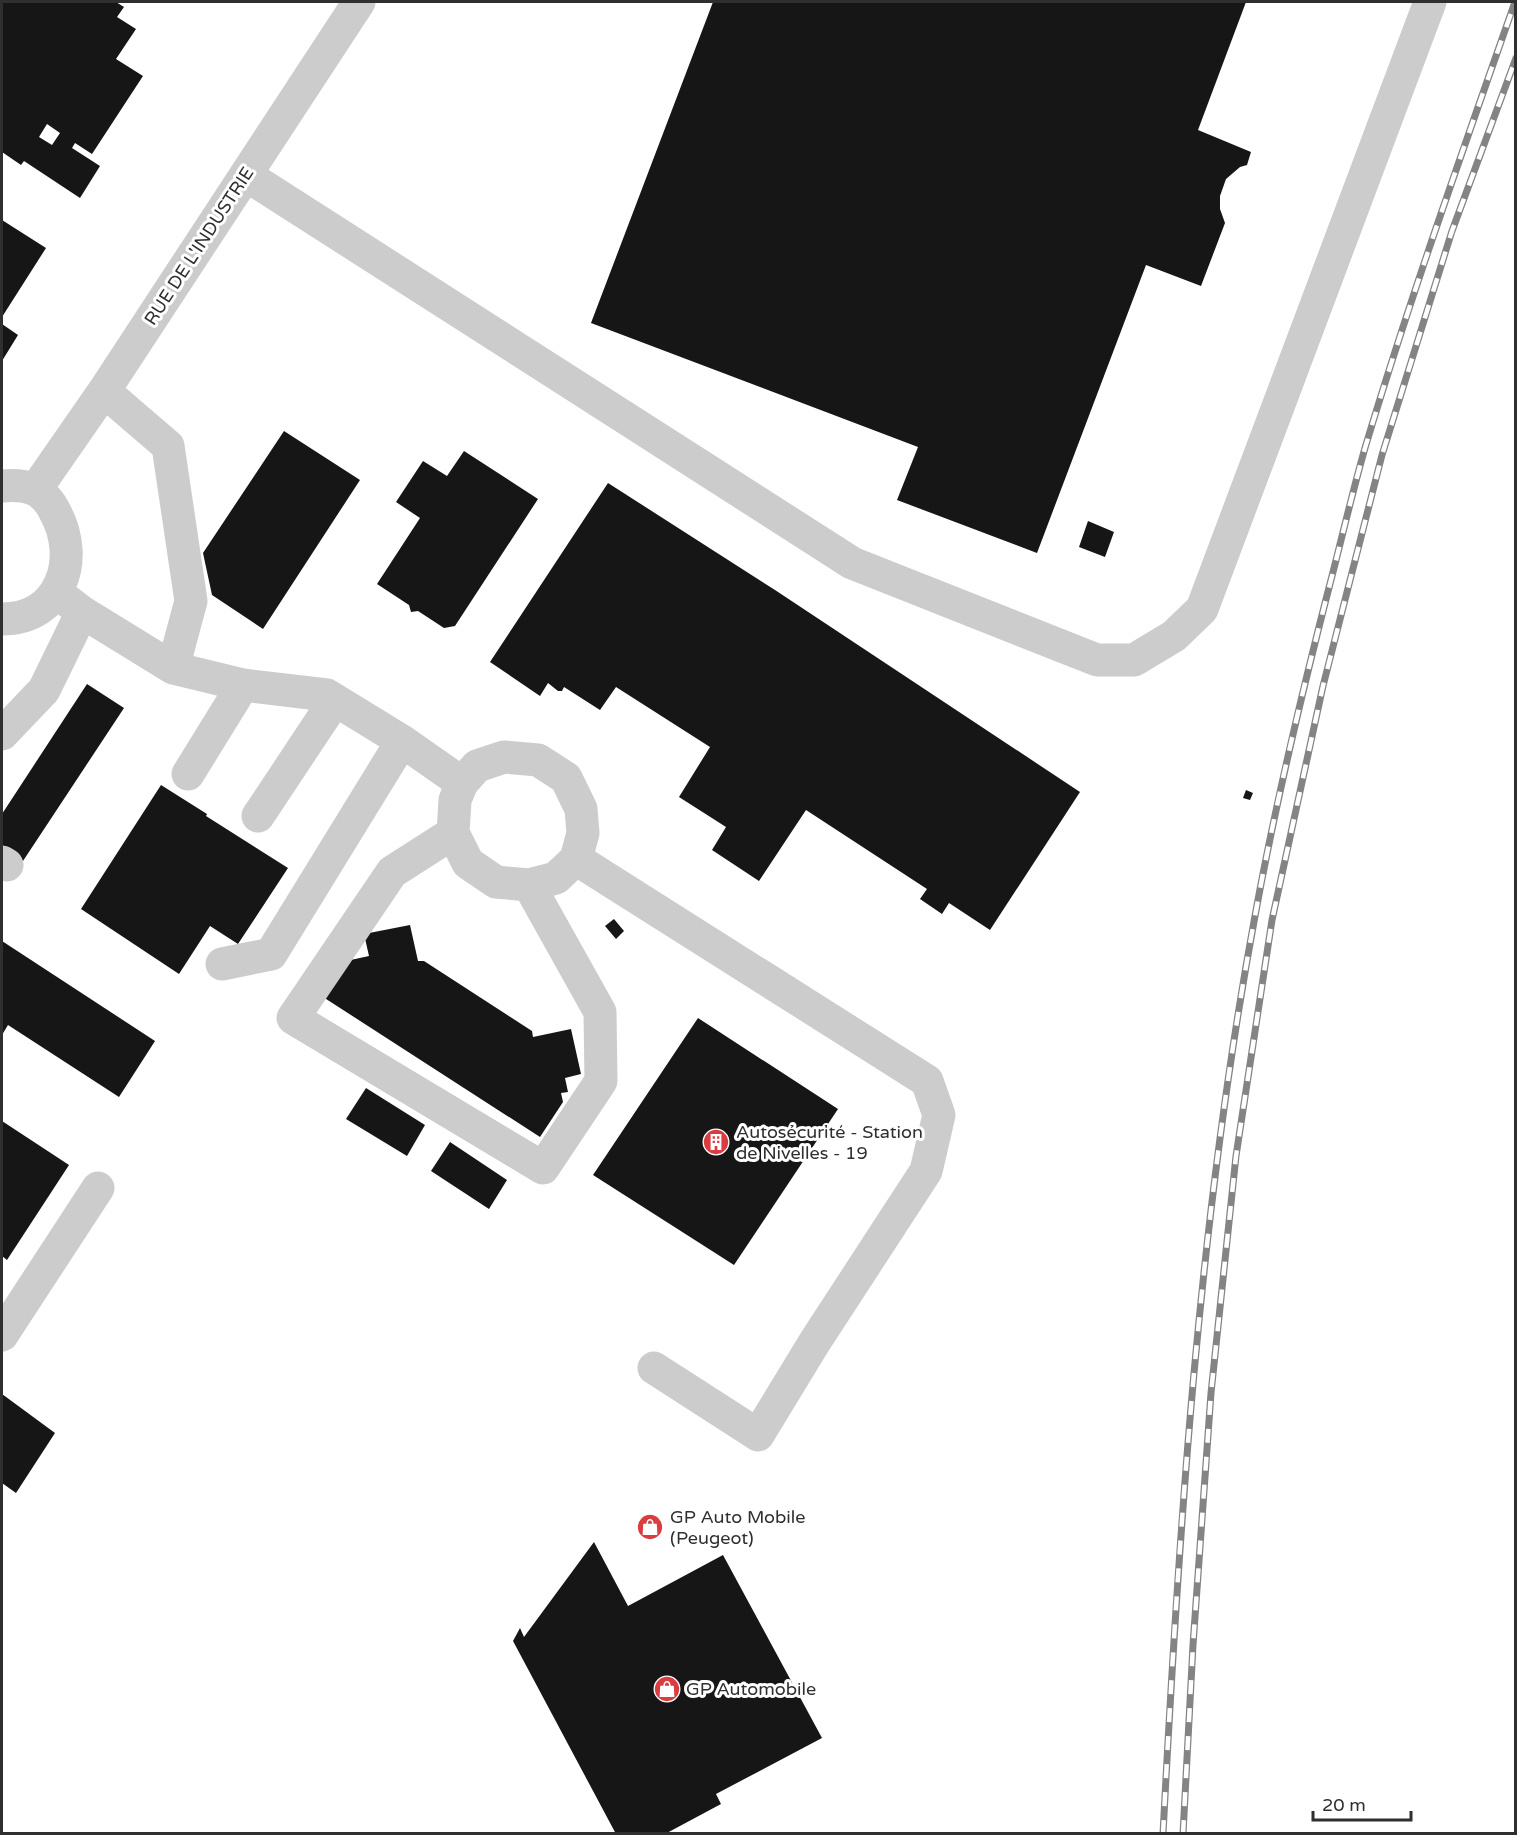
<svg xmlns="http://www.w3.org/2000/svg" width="1517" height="1835" font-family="'Varela Round',sans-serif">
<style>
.building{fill:#161616;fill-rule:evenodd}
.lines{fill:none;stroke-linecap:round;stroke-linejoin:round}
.minor{stroke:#ccc;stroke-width:33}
.rail-casing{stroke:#848484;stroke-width:7}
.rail{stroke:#fff;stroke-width:4.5;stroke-dasharray:14;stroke-linecap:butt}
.labels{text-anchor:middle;stroke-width:6;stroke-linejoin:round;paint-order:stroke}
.street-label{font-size:18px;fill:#2f2f2f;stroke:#fff}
.poi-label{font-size:18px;fill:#2f2f2f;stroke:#fff;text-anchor:start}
</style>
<rect width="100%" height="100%" fill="#fff"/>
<!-- building -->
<path class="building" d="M2,2h114l8,5 -7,10 19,12 -20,30 27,17 -51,78 -17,-11 -3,5 28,18 -20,32 -56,-37 -3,4 -19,-13zM47,124l13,9 -8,12 -13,-8z
M713,2h533l-48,128 53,22 -4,13 -7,2 -14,12 -6,17v13l5,14 -24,63 -55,-21 -109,288 -140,-53 21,-53 -327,-124z
M2,220l44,28 -44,69z
M2,324l16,11 -16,26z
M284,431l76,49 -97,149 -51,-34 -9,-42z
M464,451l74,48 -83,127 -11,2 -26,-17 -7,1 -2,-7 -32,-21 43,-66 -24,-16 27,-41 24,15z
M608,483l167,107 305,202 -90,138 -41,-27 -7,11 -22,-15 7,-10 -121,-79 -47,71 -47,-31 14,-23 -47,-30 31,-50 -94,-60 -16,23 -36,-23 -2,4h-4l-10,-8 -8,13 -50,-34z
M1088,521l26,11 -9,25 -26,-10z
M87,684l37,24 -101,153 -21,-15v-32z
M161,785l46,29 -1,2 82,52 -50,76 -28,-18 -31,48 -98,-65z
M1246,790l7,3 -3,7 -7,-2z
M614,919l10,12 -8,8 -11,-13z
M410,925l8,36h6l108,70 1,6 38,-8 10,45 -16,4 3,14 -7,1 2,9 -23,35 -217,-140 23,-36 23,-5 -5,-22z
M2,941l153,100 -36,56 -111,-72 -6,10z
M698,1018l140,91 -104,156 -141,-90z
M366,1088l59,37 -18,31 -61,-37z
M2,1121l67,44 -62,95 -5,-4z
M450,1142l57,38 -18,29 -58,-38z
M2,1394l53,39 -39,60 -14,-10z
M594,1542l34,64 95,-51 99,183 -106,56 5,10 -56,30h-49l-103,-193 7,-13 4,9z"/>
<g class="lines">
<!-- minor -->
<path class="minor" d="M246,175l606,388 245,97h37l40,-24 28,-27 228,-607
M104,391l64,55 23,155 -18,67
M2,486c10,-1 21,-1 31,3 9,3 18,14 22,23 26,47 6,107 -53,107
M36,489l68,-98 255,-389
M56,592l26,20 91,56 70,17 84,10 75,46 60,42
M2,734l42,-44 38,-78
M504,757l34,3 28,18 15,31 2,24 -7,26 -20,19 -27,7 -33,-3 -28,-19 -15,-30 2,-33 7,-17 15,-17z
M188,774l55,-89
M258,816l77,-116
M453,833l-61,39 -99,146 250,150 58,-87 -1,-69 -71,-127
M576,859l351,222 12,34 -13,56 -112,172 -56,92 -104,-67
M2,862l5,3
M222,964l49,-10 131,-213
M2,1335l96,-147"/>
<!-- rail casing -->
<g class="rail-casing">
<path id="rail" d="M1163,1834c16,-307 36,-616 92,-918 21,-115 48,-228 77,-340 11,-43 21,-86 33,-128 45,-150 98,-298 150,-446
M1183,1834l10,-189 18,-252 25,-237 36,-236 51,-234 59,-231 70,-224 64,-173"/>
</g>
<!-- rail -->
<use href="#rail" class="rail"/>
</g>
<!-- icons -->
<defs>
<g id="building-disc" transform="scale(1.35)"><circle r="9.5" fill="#d93d41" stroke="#fff"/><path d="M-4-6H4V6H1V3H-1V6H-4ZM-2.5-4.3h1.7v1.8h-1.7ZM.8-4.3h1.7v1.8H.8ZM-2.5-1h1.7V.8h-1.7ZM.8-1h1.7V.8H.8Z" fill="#fff"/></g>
<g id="shop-disc" transform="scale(1.35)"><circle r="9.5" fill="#d93d41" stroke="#fff"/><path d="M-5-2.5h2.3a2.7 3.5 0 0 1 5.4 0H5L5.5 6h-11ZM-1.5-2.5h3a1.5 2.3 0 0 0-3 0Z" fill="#fff"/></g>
</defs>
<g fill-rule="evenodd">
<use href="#building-disc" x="716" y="1142"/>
<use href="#shop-disc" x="650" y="1527"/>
<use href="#shop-disc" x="667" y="1689"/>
</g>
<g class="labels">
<!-- street labels -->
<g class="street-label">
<text transform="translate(199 246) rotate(-57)" y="6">RUE DE L'INDUSTRIE</text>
</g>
<!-- poi labels -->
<g class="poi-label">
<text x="736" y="1138">Autosécurité - Station<tspan x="736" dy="21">de Nivelles - 19</tspan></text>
<text x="670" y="1523">GP Auto Mobile<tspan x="670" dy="21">(Peugeot)</tspan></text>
<text x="686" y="1695">GP Automobile</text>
</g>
</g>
<!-- border -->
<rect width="1517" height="1835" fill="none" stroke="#2f2f2f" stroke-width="6"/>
<!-- scale -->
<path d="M1313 1811v9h98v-9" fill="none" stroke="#2f2f2f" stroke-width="3"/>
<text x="1322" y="1811" font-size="18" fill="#2f2f2f" stroke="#ffffff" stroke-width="4.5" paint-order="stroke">20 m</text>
</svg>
